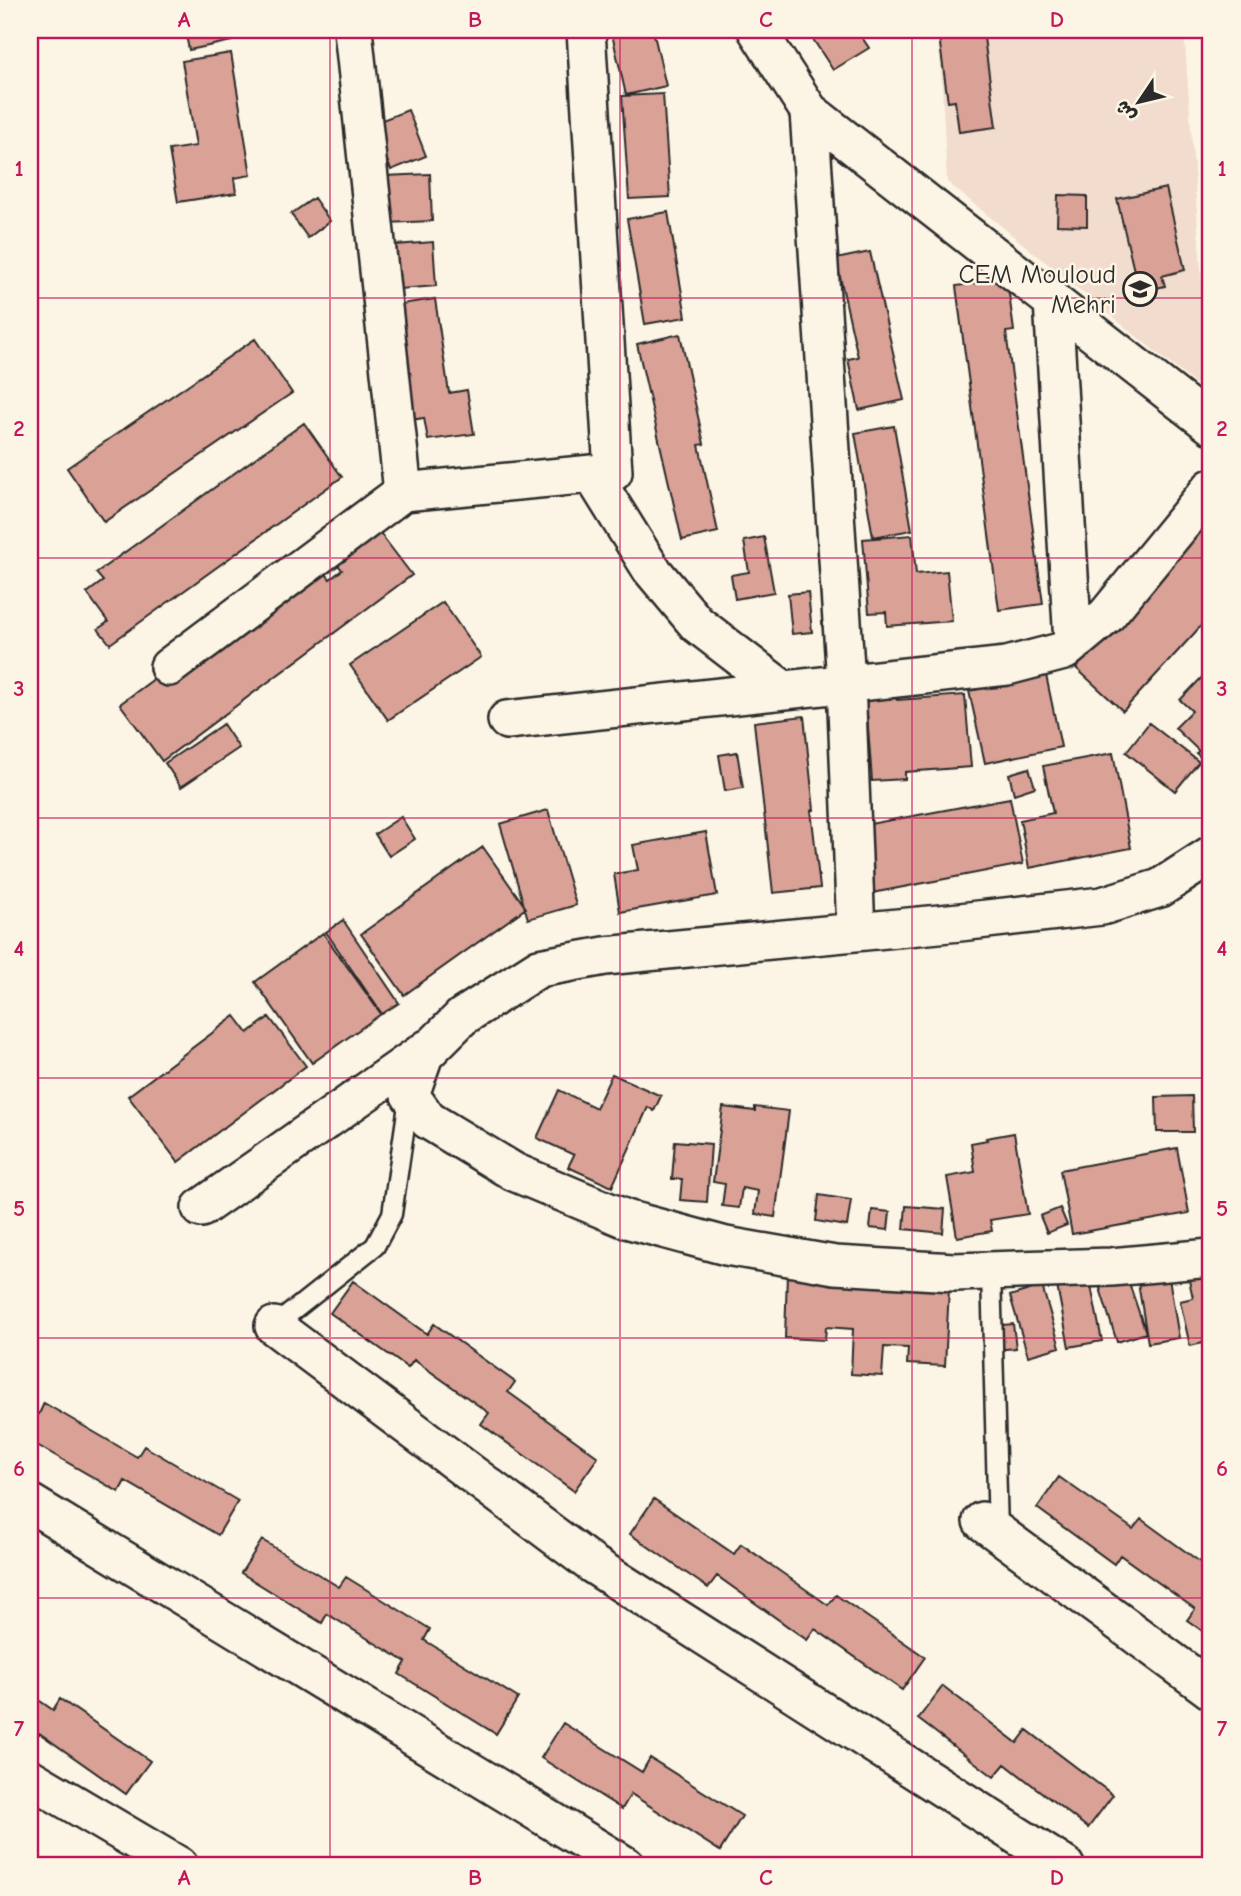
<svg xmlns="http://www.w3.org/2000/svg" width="1241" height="1896" font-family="'Comic Neue','Playpen Sans Arabic',sans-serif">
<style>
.built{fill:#f2dccd}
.building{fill:#daa196;stroke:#2b2b2b;stroke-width:2}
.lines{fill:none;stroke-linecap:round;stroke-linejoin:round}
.lane-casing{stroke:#2b2b2b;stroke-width:23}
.street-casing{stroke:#2b2b2b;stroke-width:42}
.lane{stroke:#fcf5e5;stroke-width:18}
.street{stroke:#fcf5e5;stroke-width:37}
.grid{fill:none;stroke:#c2185b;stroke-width:2;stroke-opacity:0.55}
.labels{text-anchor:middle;stroke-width:5;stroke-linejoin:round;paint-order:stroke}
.poi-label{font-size:26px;fill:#2b2b2b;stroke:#fcf5e5;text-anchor:end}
.neatline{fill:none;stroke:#c2185b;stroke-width:2.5}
.grid-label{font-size:23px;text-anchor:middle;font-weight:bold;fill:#c2185b}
</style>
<rect width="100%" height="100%" fill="#fcf5e5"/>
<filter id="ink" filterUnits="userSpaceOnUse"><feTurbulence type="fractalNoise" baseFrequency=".0143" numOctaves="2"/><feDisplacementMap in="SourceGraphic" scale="14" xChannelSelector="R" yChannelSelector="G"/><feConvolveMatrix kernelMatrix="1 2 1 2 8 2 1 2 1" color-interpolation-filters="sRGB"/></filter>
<g filter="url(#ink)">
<!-- built -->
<path class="built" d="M939,30h245l26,366 -263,-214z"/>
<!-- building -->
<path class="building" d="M185,30h44l3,11 -43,9z
M611,30h42l13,56 -40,9z
M807,30h50l12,18 -36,22z
M938,30h45l13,97 -37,5 -4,-31 -7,1z
M231,53l20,122 -17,3 2,15 -58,9 -9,-52 27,-4 -14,-85z
M663,94l7,103 -41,2 -7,-103z
M408,110l18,46 -35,14 -19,-46z
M430,174l2,47 -45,2 -3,-47z
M1166,188l19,82 -23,6 3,10 -26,6 -22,-93z
M1058,195l29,1v30l-30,-1z
M314,198l16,23 -22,17 -17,-24z
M668,212l18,105 -41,7 -18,-105z
M433,242l3,44 -36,3 -4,-44z
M870,252l34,148 -45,10 -11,-51 10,-2 -22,-98z
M1007,279l7,52 -8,1 37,272 -44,6 -43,-324z
M435,299l14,94 18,-3 7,44 -46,6 -4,-22 -14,2 -16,-115z
M680,334l24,110 -5,1 19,87 -36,8 -45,-196z
M255,339l37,54 -188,129 -37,-54z
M304,423l38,54 -232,167 -12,-15 10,-7 -21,-29 16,-12 -7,-8z
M894,426l18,104 -39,7 -18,-104z
M371,521l41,54 -250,186 -42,-57 195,-144 15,19 12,-9 -13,-17z
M1211,521v94l-88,96 -47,-43z
M912,535l4,39 31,-3 5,50 -65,5 -1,-14 -17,1 -6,-74z
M764,537l10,55 -39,7 -4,-24 18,-3 -5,-31z
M808,592l4,40 -20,2 -4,-40z
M443,602l38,55 -93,63 -38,-55z
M1211,668v92l-3,4 -12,-11 3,-2 -24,-23 17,-17 -12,-11z
M1046,675l15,72 -76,16 -16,-72z
M965,695l6,72 -66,5v7l-33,2 -6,-81 30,-2 1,2z
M804,716l10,94h-3l9,78 -47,5 -19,-171z
M1149,723l50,39 -24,29 -49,-39z
M223,724l16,24 -58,39 -16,-24z
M737,752l6,36 -18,3 -6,-36z
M1113,753l18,95 -102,20 -9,-48 33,-7 -10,-47z
M1029,768l6,19 -21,7 -5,-20z
M1010,798l13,66 -151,29 -13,-67z
M548,810l28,95 -48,14 -28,-95z
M401,817l14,22 -26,17 -14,-22z
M706,832l11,63 -97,17 -6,-38 24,-4 -5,-25z
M483,847l43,61 -122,87 -43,-61z
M343,920l56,83 -17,11 -56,-82z
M323,933l58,81 -69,49 -57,-81z
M235,1016l13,17 21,-16 37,49 -128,96 -50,-66z
M612,1074l49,22 -7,15 -6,-4 -36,80 -44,-20 6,-12 -37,-17 22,-48 37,18z
M1192,1096l1,36h-36l-1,-35z
M723,1107l32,4v-4l34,4 -14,106 -20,-3 3,-23 -16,-3 -3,20 -17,-2 3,-22 -12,-2z
M1014,1133l14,81 -38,6 2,11 -35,6 -10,-60 28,-5 -4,-29 16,-3 -1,-2z
M675,1141l36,3 -4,58 -27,-2 2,-21h-10z
M1177,1148l12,65 -117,21 -12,-64z
M819,1195l32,5 -4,26 -31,-5z
M906,1206l39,3 -2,24 -39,-4z
M1060,1208l7,17 -20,8 -7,-17z
M872,1210l18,2 -2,18 -18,-2z
M1167,1266l12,72 -31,5 -12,-72z
M1205,1267l6,26v48l-21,5 -10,-45 13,-3 -6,-27z
M787,1273l162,16 -4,77 -38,-2 1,-16 -24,-1 -2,29 -31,-2 2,-45 -27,-2 -1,13 -40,-2z
M1126,1274l20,59 -29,9 -19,-60z
M1089,1276l13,65 -33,6 -13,-66z
M353,1281l74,53 7,-10 81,58 -7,10 90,65 -24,34 -93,-67 8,-11 -75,-53 -6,8 -78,-55z
M1042,1286l18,61 -32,9 -18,-60z
M1013,1324l3,24 -21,2 -3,-24z
M44,1403l93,54 7,-11 94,55 -20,34 -93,-54 -6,11 -89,-51v-32l9,5z
M1059,1477l74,52 8,-10 70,51v67l-24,-17 8,-11 -75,-54 -6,9 -77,-56z
M654,1499l80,55 7,-10 87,61 8,-10 89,62 -23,33 -87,-61 -8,11 -90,-64 -9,12 -78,-54z
M262,1540l77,47 7,-10 84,52 -6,11 94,58 -22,36 -97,-60 7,-12 -79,-48 -5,9 -81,-50z
M943,1686l74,57 10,-13 86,65 -25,33 -83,-64 -11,13 -76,-58z
M30,1694l23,16 7,-11 90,62 -24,33 -87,-61 -7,11 -2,-2z
M563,1723l79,49 8,-14 92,58 -22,35 -89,-57 -9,15 -81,-51z"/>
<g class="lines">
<!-- lane casing -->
<g class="lane-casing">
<path id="lane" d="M991,1271l7,261
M274,1326l101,-80 17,-32 17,-116"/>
</g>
<!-- street casing -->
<g class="street-casing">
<path id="street" d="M353,30l50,462 210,-20 -27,-442
M757,30l52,81 402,314
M809,111l37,572 10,249
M1053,301l20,342
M592,474l59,95 46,55 86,66
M169,667l234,-175
M507,720l500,-54 57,-15 42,-35 105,-128
M1211,855l-51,33 -58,18 -142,16 -355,34 -66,12 -77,49 -38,38 -14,40 18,25 86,52 112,47 100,27 109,19 119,7 157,-5 100,-9
M201,1208l228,-160
M274,1326l318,238 473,302
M30,1503l596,363
M982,1521l229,169
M30,1778l149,88"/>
</g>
<!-- lane -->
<use href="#lane" class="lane"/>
<!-- street -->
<use href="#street" class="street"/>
</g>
</g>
<!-- grid -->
<path class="grid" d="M330,30v1836M620,30v1836M912,30v1836M30,298h1181M30,558h1181M30,818h1181M30,1078h1181M30,1338h1181M30,1598h1181"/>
<!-- icons -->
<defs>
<g id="school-ring" transform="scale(1.75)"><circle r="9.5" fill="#fcf5e5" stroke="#2b2b2b" stroke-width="1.5"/><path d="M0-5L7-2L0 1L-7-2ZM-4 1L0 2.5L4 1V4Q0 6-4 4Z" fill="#2b2b2b"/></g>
</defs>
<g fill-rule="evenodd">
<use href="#school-ring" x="1140" y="289"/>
</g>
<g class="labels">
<!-- poi labels -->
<g class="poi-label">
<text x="1116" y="283">CEM Mouloud<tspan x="1116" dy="30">Mehri</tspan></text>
</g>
</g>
<!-- margin -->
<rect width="1241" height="1896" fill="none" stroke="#fcf5e5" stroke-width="77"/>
<!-- north arrow -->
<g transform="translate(1139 102) rotate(235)" stroke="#fcf5e5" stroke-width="5" paint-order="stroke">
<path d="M0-5L12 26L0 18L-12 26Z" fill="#2b2b2b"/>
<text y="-10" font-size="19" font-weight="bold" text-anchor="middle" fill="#2b2b2b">ش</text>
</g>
<rect x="38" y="38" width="1164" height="1819" class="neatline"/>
<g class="grid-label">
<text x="184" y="27">A</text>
<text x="475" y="27">B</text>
<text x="766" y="27">C</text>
<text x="1057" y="27">D</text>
<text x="19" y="176">1</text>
<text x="1222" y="176">1</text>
<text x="19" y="436">2</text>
<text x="1222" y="436">2</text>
<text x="19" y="696">3</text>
<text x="1222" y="696">3</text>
<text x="19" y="956">4</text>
<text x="1222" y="956">4</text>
<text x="19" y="1216">5</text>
<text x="1222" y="1216">5</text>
<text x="19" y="1476">6</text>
<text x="1222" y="1476">6</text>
<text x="19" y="1736">7</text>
<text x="1222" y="1736">7</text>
<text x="184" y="1885">A</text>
<text x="475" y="1885">B</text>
<text x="766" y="1885">C</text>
<text x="1057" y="1885">D</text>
</g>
</svg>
